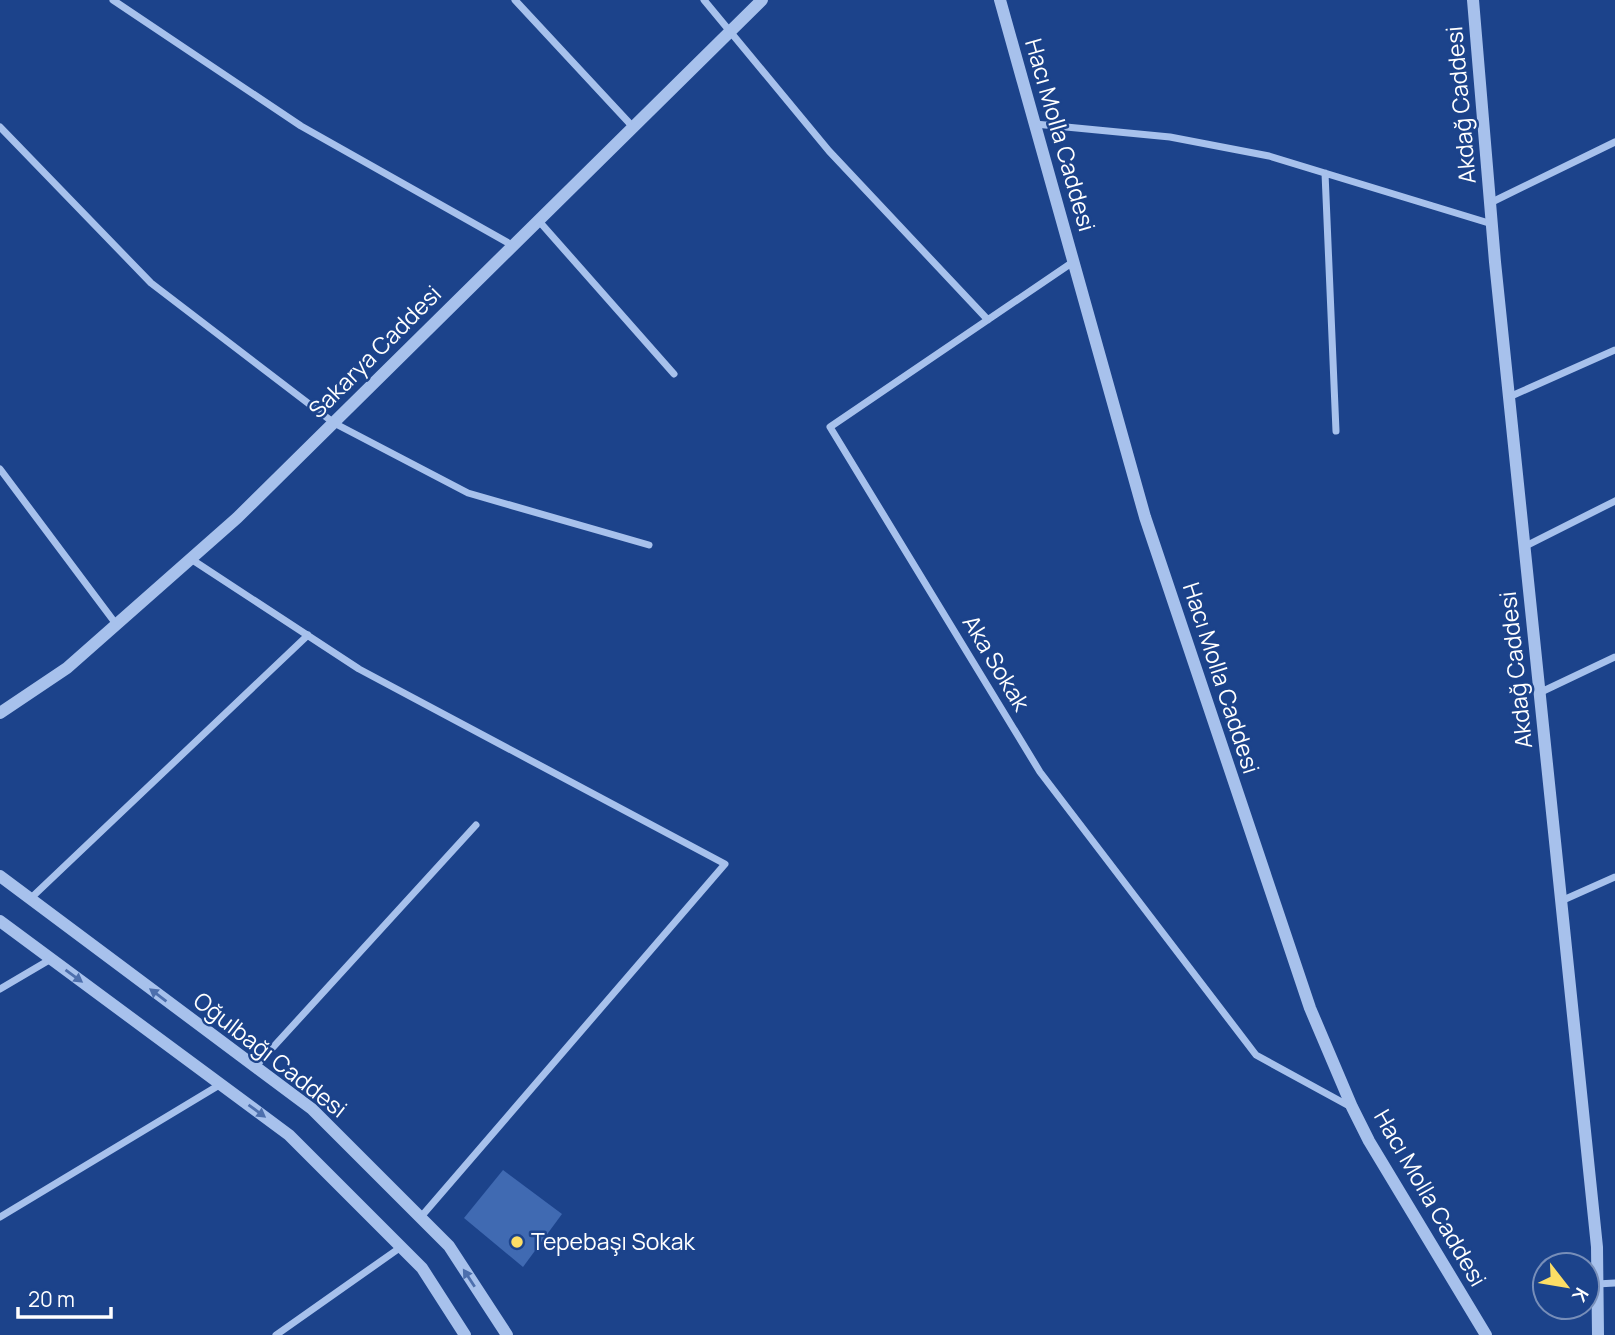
<svg xmlns="http://www.w3.org/2000/svg" width="1615" height="1335" font-family="Manrope,sans-serif">
<style>
.building{fill:#406ab2}
.lines{fill:none;stroke-linecap:round;stroke-linejoin:round}
.minor{stroke:#a7c1ec;stroke-width:7}
.tertiary{stroke:#a7c1ec;stroke-width:12}
.oneway{fill:#4d6fad}
.poi-dot{fill:#fdde65;stroke:#1c438b;stroke-width:2.5}
.labels{text-anchor:middle;stroke-width:5;stroke-linejoin:round;paint-order:stroke}
.street-label{font-size:23px;fill:#fff;stroke:#1c438b}
.poi-label{font-size:23px;fill:#fff;stroke:#1c438b;text-anchor:start}
</style>
<rect width="100%" height="100%" fill="#1c438b"/>
<!-- building -->
<path class="building" d="M503,1170l59,44 -39,53 -59,-49z"/>
<g class="lines">
<!-- minor -->
<path class="minor" d="M113,0l188,126 211,119
M515,0l118,127
M704,0l125,151 159,169
M1035,124l135,13 99,19 223,68
M0,127l151,156 183,140 134,70 181,52
M1325,173l11,258
M1490,203l125,-61
M538,220l136,154
M1073,262l-243,165 210,345 216,283 95,52
M1509,397l106,-47
M0,469l116,155
M1524,547l91,-46
M191,559l168,110 366,195 -305,354
M1539,693l76,-36
M30,899l278,-264
M1561,901l54,-24
M0,989l51,-30
M255,1067l221,-242
M0,1217l221,-133
M1597,1284l18,-1
M276,1335l125,-88"/>
<!-- tertiary -->
<path class="tertiary" d="M1000,0l145,517 165,491 42,99 17,34 117,194
M1473,0l22,262 102,985 1,88
M0,713l67,-45 170,-150 525,-518
M0,876l312,233 137,137 58,89
M0,921l289,214 133,133 43,67"/>
</g>
<!-- one-way arrows -->
<defs><path id="oneway-solid" d="M-6-.8H1V-3.2L6.5 0L1 3.2V.8H-6Z" transform="scale(1.75)"/></defs>
<g class="oneway">
<use href="#oneway-solid" transform="translate(74 976) rotate(36)"/>
<use href="#oneway-solid" transform="translate(158 995) rotate(-143)"/>
<use href="#oneway-solid" transform="translate(257 1111) rotate(36)"/>
<use href="#oneway-solid" transform="translate(469 1278) rotate(-123)"/>
</g>
<!-- markers -->
<circle class="poi-dot" cx="517" cy="1242" r="7"/>
<g class="labels">
<!-- street labels -->
<g class="street-label">
<text transform="translate(1461 105) rotate(-95)" y="8">Akdağ Caddesi</text>
<text transform="translate(1060 135) rotate(74)" y="8">Hacı Molla Caddesi</text>
<text transform="translate(375 352) rotate(-45)" y="8">Sakarya Caddesi</text>
<text transform="translate(996 663) rotate(59)" y="8">Aka Sokak</text>
<text transform="translate(1516 670) rotate(-96)" y="8">Akdağ Caddesi</text>
<text transform="translate(1221 678) rotate(72)" y="8">Hacı Molla Caddesi</text>
<text transform="translate(270 1055) rotate(38)" y="8">Oğulbağı Caddesi</text>
<text transform="translate(1430 1198) rotate(60)" y="8">Hacı Molla Caddesi</text>
</g>
<!-- poi labels -->
<g class="poi-label">
<text x="531" y="1250">Tepebaşı Sokak</text>
</g>
</g>
<!-- north arrow -->
<g transform="translate(1566 1286) rotate(121)"><circle r="33" fill="#1c438b" stroke="#778eb9" stroke-width="2"/>
<path d="M0-5L12 26L0 18L-12 26Z" fill="#fdde65"/>
<text y="-10" font-size="19" font-weight="bold" text-anchor="middle" fill="#ffffff">K</text>
</g>
<!-- scale -->
<path d="M18 1307v10h93v-10" fill="none" stroke="#ffffff" stroke-width="3.5"/>
<text x="28" y="1307" font-size="21" fill="#ffffff" stroke="#1c438b" stroke-width="5" paint-order="stroke">20 m</text>
</svg>
